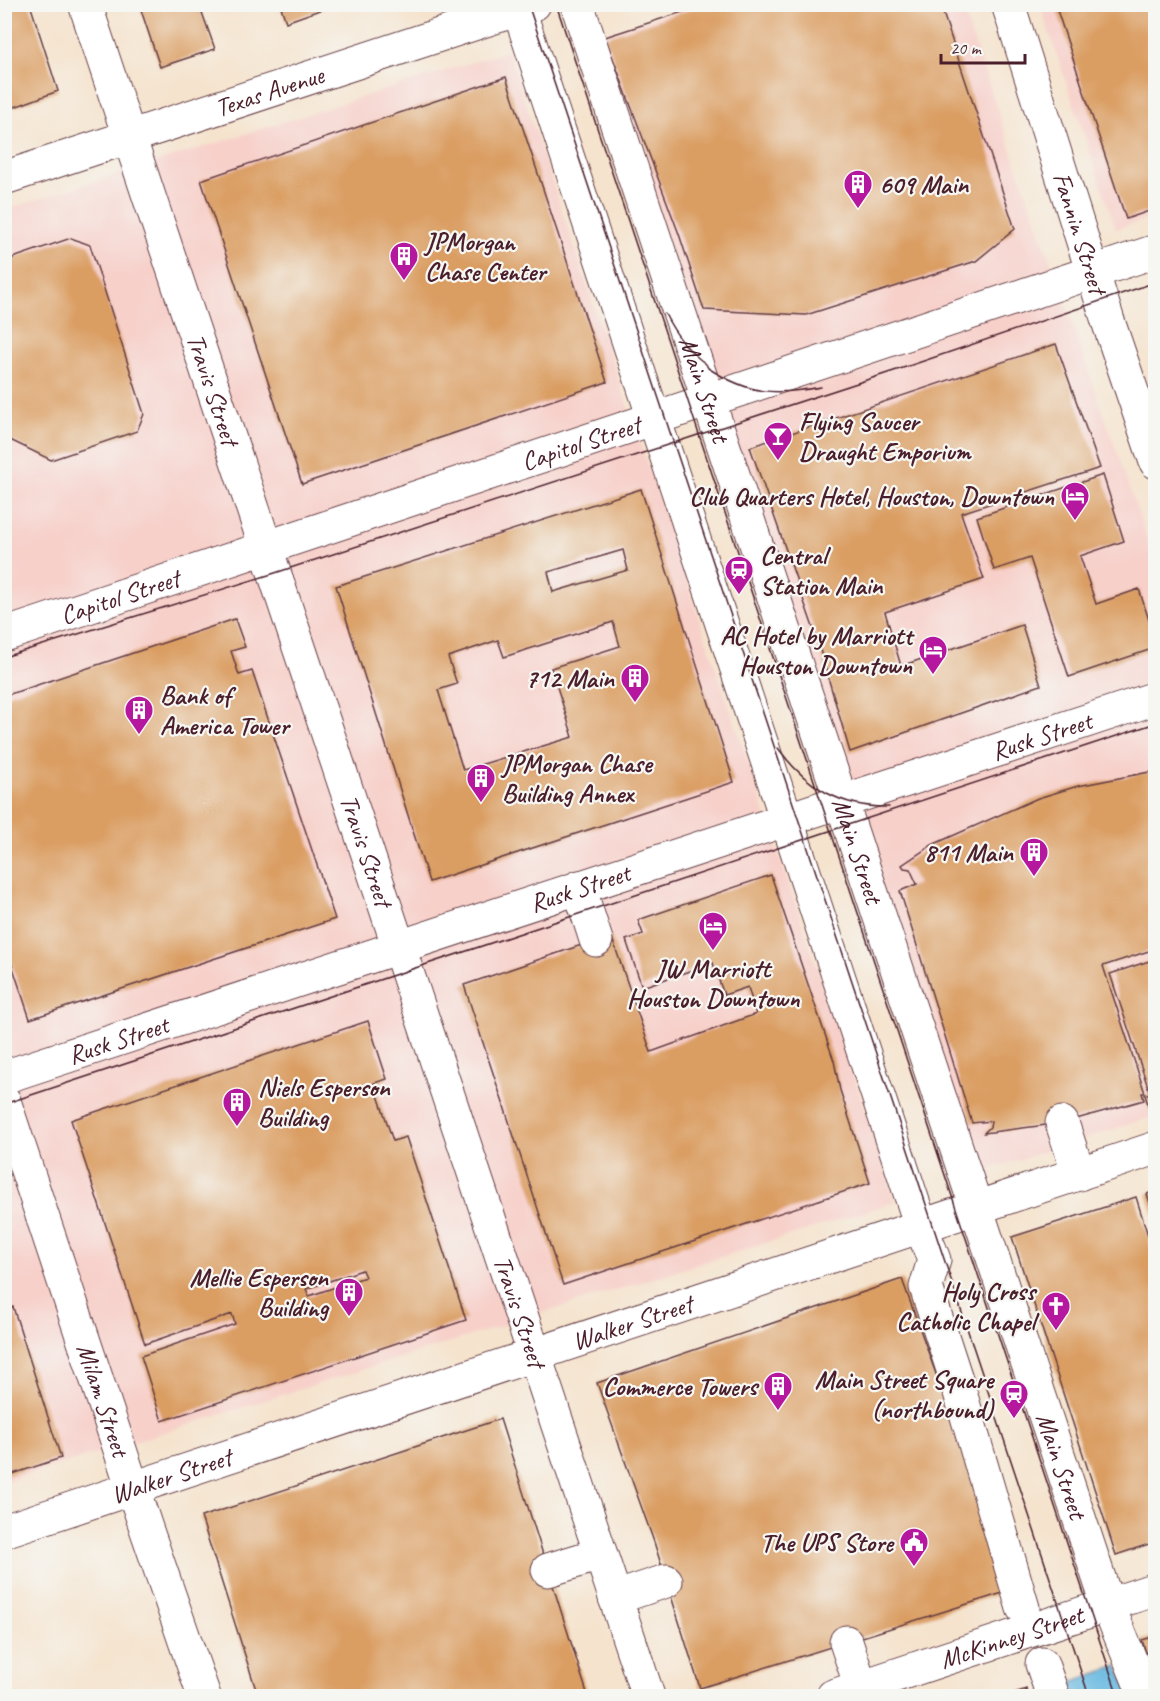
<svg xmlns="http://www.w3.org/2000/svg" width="1160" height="1701" font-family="Caveat,sans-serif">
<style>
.built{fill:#f7d0ca}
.water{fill:#65b8e1;stroke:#586c86;stroke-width:1.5}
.building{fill:#da9d62;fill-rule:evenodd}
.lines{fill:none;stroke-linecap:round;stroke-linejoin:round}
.minor-casing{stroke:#643c43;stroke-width:35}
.major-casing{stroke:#643c43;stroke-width:35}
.minor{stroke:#fff;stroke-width:33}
.major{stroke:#fff;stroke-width:33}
.tram{stroke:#4a1f2b;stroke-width:1.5}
.labels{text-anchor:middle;stroke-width:4.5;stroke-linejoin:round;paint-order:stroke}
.street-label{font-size:26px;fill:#4a1f2b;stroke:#f6f6f2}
.poi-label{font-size:26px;font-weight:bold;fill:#4a1f2b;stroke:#f6f6f2;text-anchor:end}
</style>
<rect width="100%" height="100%" fill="#f6f6f2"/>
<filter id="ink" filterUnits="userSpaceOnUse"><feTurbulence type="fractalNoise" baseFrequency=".0167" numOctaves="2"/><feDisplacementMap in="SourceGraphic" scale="12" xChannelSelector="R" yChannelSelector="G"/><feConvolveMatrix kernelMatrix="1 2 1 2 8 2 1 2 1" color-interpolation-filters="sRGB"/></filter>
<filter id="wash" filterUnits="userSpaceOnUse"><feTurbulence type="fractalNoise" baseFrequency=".008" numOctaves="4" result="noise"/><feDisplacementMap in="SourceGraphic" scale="24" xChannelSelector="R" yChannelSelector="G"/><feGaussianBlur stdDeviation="1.35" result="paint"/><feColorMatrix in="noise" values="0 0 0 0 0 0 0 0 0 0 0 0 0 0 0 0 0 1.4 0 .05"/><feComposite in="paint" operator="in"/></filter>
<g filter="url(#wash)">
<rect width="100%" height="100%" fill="#f5e3cd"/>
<!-- built -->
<path class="built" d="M695,5h266l194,556v555l-180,58 -375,-1139z
M1040,5h115v211l-39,13z
M508,51l388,1151 -891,280v-1272z"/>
<!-- water -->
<path class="water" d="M1118,1666l12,30h-55l-4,-14z"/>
<g id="blocks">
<!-- building -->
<path class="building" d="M4,4h26l28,87 -54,20z
M139,4h60l16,45 -55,18z
M280,4h53l1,1 -48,17z
M707,4h233l75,225 -39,32 -170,54 -102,-5 -25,-76 -74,-197z
M1055,4h96l4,13v192l-29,10z
M506,77l101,305 -305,102 -101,-304z
M71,238l19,7 54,169 -7,17 -86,29 -47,-23v-176z
M1056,344l44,124 -139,45 23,66 -99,33 16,54 121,-41 19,60 -191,67 -35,-119 -65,-186z
M1103,475l21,66 -44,15 16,48 43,-15 16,50v9l-86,29 -39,-119 -36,12 -17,-53z
M641,489l93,293 -305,100 -93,-296zM623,550l5,20 -75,22 -5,-20zM613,622l7,24 -69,22 22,69 -110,33 -25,-80 19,-6 -9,-27 50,-17 6,17z
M235,619l10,28 -14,4 8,24 13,-4 83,248 -305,100 -26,-78v-245z
M1155,771v178l-52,17 42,127h-3l2,7 -82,23 -78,10 6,-6 1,-6 -19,2 -72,-232 17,-7 -7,-15 -6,-1 -2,-3 30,-20 106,-47 40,-12z
M771,875l63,186 6,29 30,93 -307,102 -99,-300 147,-50 40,117 105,-38 -8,-27 -24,8 -11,-32 -71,24 -16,-47 17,-6 -5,-14z
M1155,959v151l-5,1 -5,-16 5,-2 -40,-119z
M368,1021l19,58 -13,4 19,58 13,-4 60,183 -304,101 -21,-65 94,-32 -3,-10 -87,30 -74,-224zM362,1270l3,7 -56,19 -3,-7z
M1155,1191v27l-8,-24z
M1136,1197l19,61v284l-39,13 -104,-318z
M902,1279l58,162 49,150 -309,97 -46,-146 -57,-159z
M13,1307l48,151 -57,19v-167z
M500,1419l88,277h-330l-57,-179z
M1155,1636v44l-13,-40z
M1026,1689l2,7h-21z"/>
</g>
</g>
<g filter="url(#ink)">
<use href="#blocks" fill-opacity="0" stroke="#643c43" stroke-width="1.5"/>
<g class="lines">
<!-- minor casing -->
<g class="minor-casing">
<g id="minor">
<path id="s1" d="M4,635l1152,-384"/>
<path d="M579,887l17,53"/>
<path id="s2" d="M4,1077l1152,-379"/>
<path d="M1062,1123l17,51"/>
<path d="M921,1226l13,34 -8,27 31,95 66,226"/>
<path d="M548,1570l52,-16"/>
<path d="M615,1598l51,-17"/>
<path d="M1108,1605l37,91"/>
<path d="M846,1642l18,54"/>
<path d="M1042,1664l11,32"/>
<path id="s3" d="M833,1696l323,-107"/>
</g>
</g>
<!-- major casing -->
<g class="major-casing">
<g id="major">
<path id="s4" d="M85,4l563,1692"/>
<path d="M517,4l404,1222"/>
<path id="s5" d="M577,4l531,1601"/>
<path id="s6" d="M1008,4l100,317 48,141"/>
<path id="s7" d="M4,178l530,-174"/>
<path id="s8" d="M4,1101l142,427 58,168"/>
<path id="s9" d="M4,1531l1152,-383"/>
</g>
</g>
<!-- minor -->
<use href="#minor" class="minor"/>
<!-- major -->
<use href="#major" class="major"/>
<!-- tram -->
<path class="tram" d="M528,4l561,1692
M556,4l562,1692
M665,314c10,20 23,37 41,50l2,4c41,26 65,28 113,19
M4,657l271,-84 622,-203 259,-88
M778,748c28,39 63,60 111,59
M4,1104l1152,-381"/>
</g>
</g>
<!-- icons -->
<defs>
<g id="building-pin" transform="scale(1.5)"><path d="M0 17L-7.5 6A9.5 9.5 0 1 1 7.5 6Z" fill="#b5179e" stroke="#f6f6f2"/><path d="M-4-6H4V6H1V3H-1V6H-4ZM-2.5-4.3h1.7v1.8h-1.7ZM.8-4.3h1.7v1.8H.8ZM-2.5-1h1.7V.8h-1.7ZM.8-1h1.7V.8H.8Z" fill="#fff"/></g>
<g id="bar-pin" transform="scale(1.5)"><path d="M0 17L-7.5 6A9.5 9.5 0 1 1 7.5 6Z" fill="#b5179e" stroke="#f6f6f2"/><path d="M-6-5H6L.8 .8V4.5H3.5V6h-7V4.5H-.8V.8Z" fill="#fff"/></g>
<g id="hotel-pin" transform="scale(1.5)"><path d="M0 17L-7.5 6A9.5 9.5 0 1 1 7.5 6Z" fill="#b5179e" stroke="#f6f6f2"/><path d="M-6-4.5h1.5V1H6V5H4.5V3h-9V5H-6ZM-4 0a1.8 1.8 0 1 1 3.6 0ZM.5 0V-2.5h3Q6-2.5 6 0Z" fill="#fff"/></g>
<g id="station-pin" transform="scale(1.5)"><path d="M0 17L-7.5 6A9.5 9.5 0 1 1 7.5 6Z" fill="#b5179e" stroke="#f6f6f2"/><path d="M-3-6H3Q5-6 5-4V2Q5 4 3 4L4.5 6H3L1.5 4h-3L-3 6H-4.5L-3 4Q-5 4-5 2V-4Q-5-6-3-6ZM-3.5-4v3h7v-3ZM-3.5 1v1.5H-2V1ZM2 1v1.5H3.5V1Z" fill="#fff"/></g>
<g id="church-pin" transform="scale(1.5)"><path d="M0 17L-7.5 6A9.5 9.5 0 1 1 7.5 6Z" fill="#b5179e" stroke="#f6f6f2"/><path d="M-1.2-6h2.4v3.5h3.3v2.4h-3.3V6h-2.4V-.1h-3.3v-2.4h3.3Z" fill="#fff"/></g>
<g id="civic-pin" transform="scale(1.5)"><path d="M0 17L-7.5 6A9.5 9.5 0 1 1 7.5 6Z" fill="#b5179e" stroke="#f6f6f2"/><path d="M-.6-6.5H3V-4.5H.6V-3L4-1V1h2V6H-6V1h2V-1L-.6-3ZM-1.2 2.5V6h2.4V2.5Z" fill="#fff"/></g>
</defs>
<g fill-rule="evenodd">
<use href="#building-pin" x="858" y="184"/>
<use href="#building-pin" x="404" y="256"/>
<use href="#bar-pin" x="778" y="436"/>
<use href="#hotel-pin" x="1075" y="496"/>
<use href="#station-pin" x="739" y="570"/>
<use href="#hotel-pin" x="933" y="650"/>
<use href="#building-pin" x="635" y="678"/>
<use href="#building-pin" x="139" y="710"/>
<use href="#building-pin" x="481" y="778"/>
<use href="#building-pin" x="1034" y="852"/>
<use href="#hotel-pin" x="713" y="926"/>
<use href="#building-pin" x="237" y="1102"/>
<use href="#building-pin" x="349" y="1292"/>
<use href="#church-pin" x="1056" y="1306"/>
<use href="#building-pin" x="778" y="1386"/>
<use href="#station-pin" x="1014" y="1394"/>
<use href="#civic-pin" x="914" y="1542"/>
</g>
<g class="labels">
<!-- street labels -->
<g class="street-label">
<text dy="9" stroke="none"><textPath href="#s7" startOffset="279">Texas Avenue</textPath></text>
<text dy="9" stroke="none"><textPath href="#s6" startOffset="240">Fannin Street</textPath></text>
<text dy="9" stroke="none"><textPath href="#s4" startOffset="406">Travis Street</textPath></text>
<text dy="9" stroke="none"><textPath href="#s5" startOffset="406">Main Street</textPath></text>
<text dy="9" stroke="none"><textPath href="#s1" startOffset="608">Capitol Street</textPath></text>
<text dy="9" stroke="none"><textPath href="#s1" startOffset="122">Capitol Street</textPath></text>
<text dy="9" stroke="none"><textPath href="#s2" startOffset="1092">Rusk Street</textPath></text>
<text dy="9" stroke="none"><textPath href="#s4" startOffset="892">Travis Street</textPath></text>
<text dy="9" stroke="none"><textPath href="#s5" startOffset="892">Main Street</textPath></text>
<text dy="9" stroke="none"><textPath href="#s2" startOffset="606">Rusk Street</textPath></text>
<text dy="9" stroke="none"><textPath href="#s2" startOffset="120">Rusk Street</textPath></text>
<text dy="9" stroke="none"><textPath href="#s4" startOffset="1378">Travis Street</textPath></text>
<text dy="9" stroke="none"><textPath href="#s9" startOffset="662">Walker Street</textPath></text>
<text dy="9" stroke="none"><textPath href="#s8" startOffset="315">Milam Street</textPath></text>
<text dy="9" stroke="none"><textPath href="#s5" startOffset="1540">Main Street</textPath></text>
<text dy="9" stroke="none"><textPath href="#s9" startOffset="176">Walker Street</textPath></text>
<text dy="9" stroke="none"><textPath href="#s3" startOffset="188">McKinney Street</textPath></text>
</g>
<!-- poi labels -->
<g class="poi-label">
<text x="879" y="193" text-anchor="start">609 Main</text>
<text x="425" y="250" text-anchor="start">JPMorgan<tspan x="425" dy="30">Chase Center</tspan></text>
<text x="799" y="430" text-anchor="start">Flying Saucer<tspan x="799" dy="30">Draught Emporium</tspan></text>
<text x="1054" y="505">Club Quarters Hotel, Houston, Downtown</text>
<text x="760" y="564" text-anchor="start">Central<tspan x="760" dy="30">Station Main</tspan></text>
<text x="912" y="644">AC Hotel by Marriott<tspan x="912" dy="30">Houston Downtown</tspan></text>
<text x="614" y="687">712 Main</text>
<text x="160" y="704" text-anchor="start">Bank of<tspan x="160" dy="30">America Tower</tspan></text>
<text x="502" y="772" text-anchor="start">JPMorgan Chase<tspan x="502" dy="30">Building Annex</tspan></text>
<text x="1013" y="861">811 Main</text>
<text x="713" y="977" text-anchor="middle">JW Marriott<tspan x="713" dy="30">Houston Downtown</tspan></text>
<text x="258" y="1096" text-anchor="start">Niels Esperson<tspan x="258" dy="30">Building</tspan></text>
<text x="328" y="1286">Mellie Esperson<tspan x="328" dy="30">Building</tspan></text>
<text x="1035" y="1300">Holy Cross<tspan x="1035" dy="30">Catholic Chapel</tspan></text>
<text x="993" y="1388">Main Street Square<tspan x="993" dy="30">(northbound)</tspan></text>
<text x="757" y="1395">Commerce Towers</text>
<text x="893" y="1551">The UPS Store</text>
</g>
</g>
<!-- margin -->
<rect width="1160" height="1701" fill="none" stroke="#f6f6f2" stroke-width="24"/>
<!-- scale -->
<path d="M941 54v9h84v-9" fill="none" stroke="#4a1f2b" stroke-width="3"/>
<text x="950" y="54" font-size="18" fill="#4a1f2b" stroke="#f6f6f2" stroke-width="4.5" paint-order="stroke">20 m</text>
</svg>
